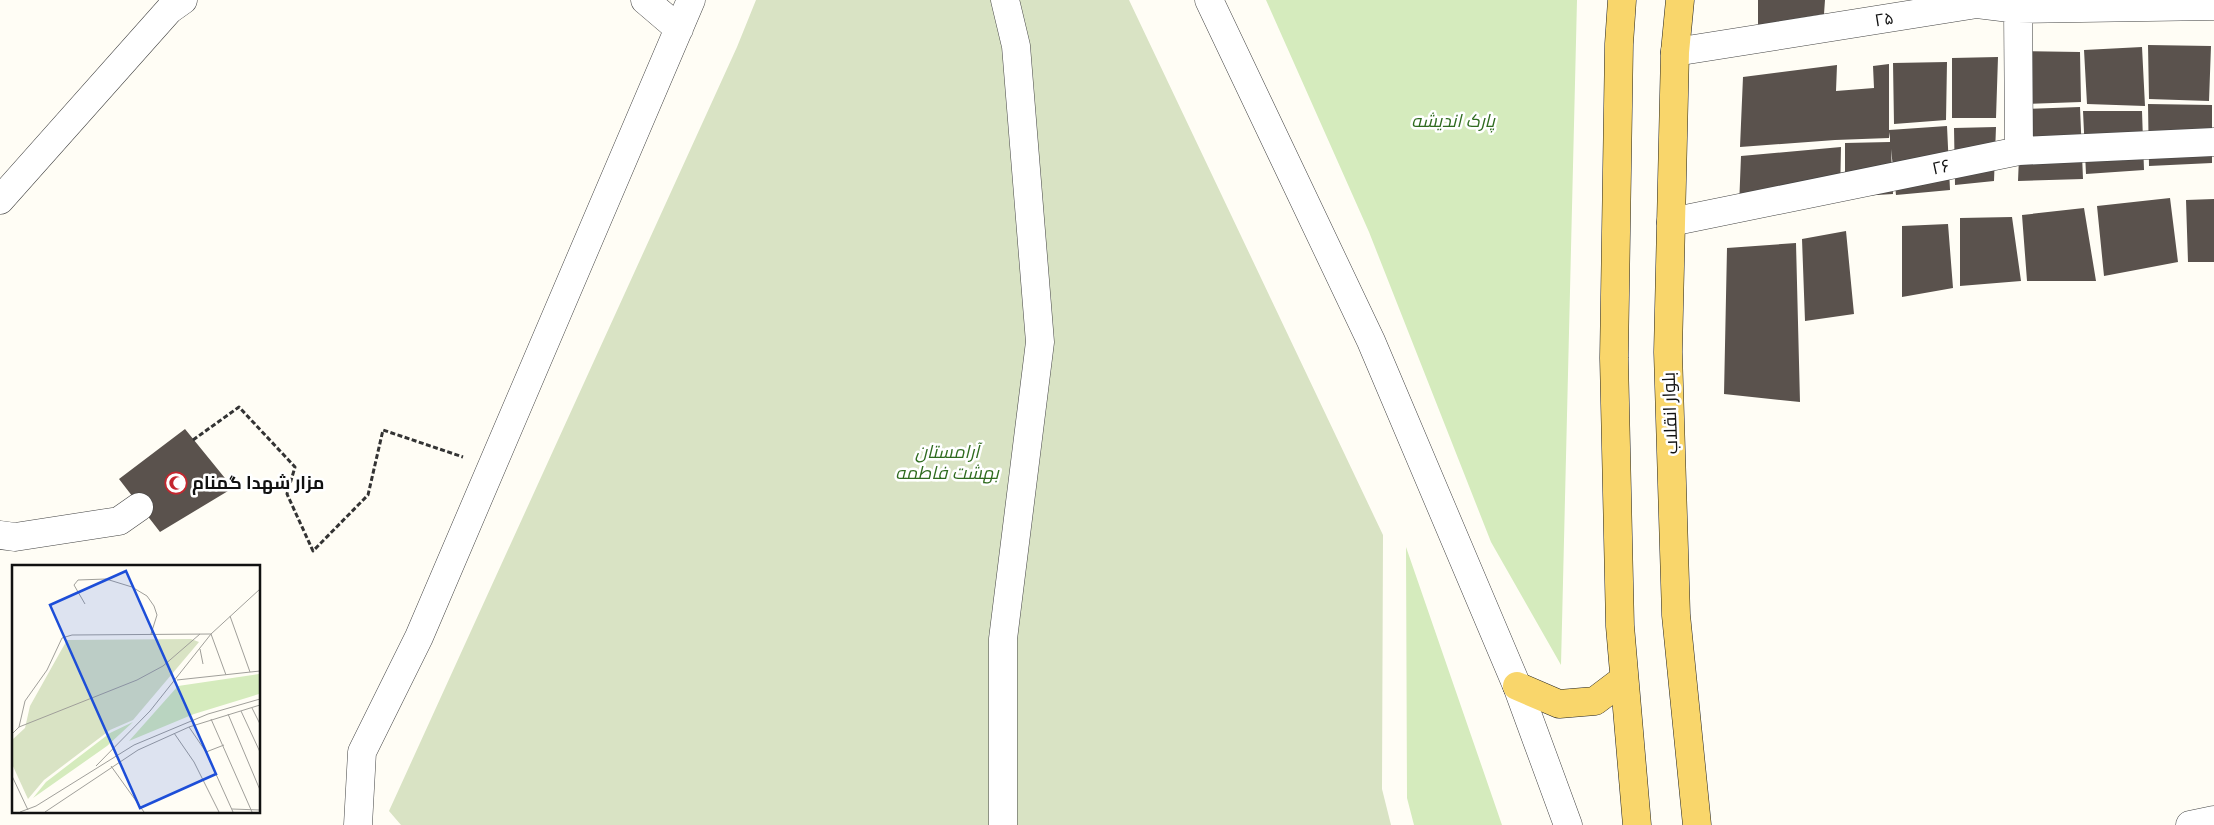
<svg xmlns="http://www.w3.org/2000/svg" width="2214" height="825" font-family="'Playfair Display',Cairo,serif">
<style>
.green{fill:#d5ebbd}
.cemetery{fill:#d9e3c4}
.building{fill:#5a524d}
.lines{fill:none;stroke-linecap:round;stroke-linejoin:round}
.minor-casing{stroke:#444;stroke-width:29}
.major-casing{stroke:#222;stroke-width:29}
.path{stroke:#333;stroke-width:3;stroke-dasharray:5 2.5;stroke-linecap:butt}
.minor{stroke:#fff;stroke-width:28}
.major{stroke:#f9d66b;stroke-width:28}
.labels{text-anchor:middle;stroke-width:5;stroke-linejoin:round;paint-order:stroke}
.street-label{font-size:18px;fill:#111;stroke:#fff}
.park-label{font-size:18px;font-style:italic;fill:#2f6b1f;stroke:#fff}
.poi-label{font-size:18px;font-weight:bold;fill:#111;stroke:#fff;text-anchor:start}
.inset-road{fill:none;stroke:#a09f9a;stroke-width:1}
.view{fill:#1d4ed8;fill-opacity:0.15;stroke:#1d4ed8;stroke-width:2.5}
.inset-edge{fill:none;stroke:#111;stroke-width:2.5}
</style>
<rect width="100%" height="100%" fill="#fffdf5"/>
<!-- green -->
<path class="green" d="M1266,0h311l-16,665 -70,-123 -122,-310z
M1406,547l96,278h-88l-7,-27z"/>
<!-- cemetery -->
<path class="cemetery" d="M756,0h373l254,535 -1,254 9,36h-990l-12,-14 348,-764z"/>
<!-- building -->
<path class="building" d="M1758,0h67l-1,14 -66,11z
M2148,45l63,1 -2,55 -60,-2z
M2142,47l3,59 -58,-2 -3,-54z
M2025,51l55,1 1,50 -59,2z
M1998,57l-2,61h-44v-60z
M1947,62l-1,58 -52,4 -1,-61z
M1889,64v66l58,-4 3,64 -54,5 -5,-46 2,45 -48,3v-54l45,-1v-10l-1,6 -54,2 -95,7 3,-70 94,-12 -1,26 38,-3 -1,-22z
M2148,104l64,1v58l-63,3z
M2080,107l3,72 -65,2 3,-72z
M2083,111h59l2,59 -58,4z
M1996,127l-2,54 -39,4 -1,-57z
M1841,147l-1,50 -101,9 2,-50z
M2170,198l8,64 -74,14 -7,-70z
M2214,199v63h-26l-2,-62z
M2084,208l12,73h-69l-5,-66z
M2012,217l9,64 -61,5v-68z
M1948,224l5,64 -51,9v-71z
M1846,231l8,83 -49,7 -3,-82z
M1796,243l4,159 -76,-8 3,-146z
M185,429l48,59 -73,44 -41,-53z"/>
<g class="lines">
<!-- minor casing -->
<g class="minor-casing">
<path id="minor" d="M645,0l34,29
M1209,0l162,341 146,345 51,139
M2018,9l1,142
M1675,52l302,-48 41,5 196,-3
M0,200l169,-190 14,-10
M1671,222l348,-71 195,-9
M0,535l15,2 104,-16 20,-14
M358,825l4,-73 57,-115 272,-637
M1003,825v-186l37,-297 -24,-296 -11,-46
M2190,825l24,-5"/>
</g>
<!-- major casing -->
<g class="major-casing">
<path id="major" d="M1622,0l-3,44 -5,314 6,268 17,199
M1680,0l-5,52 -7,300 8,263 21,210
M1517,686l42,18 36,-3 29,-22"/>
</g>
<!-- path -->
<path class="path" d="M193,440l46,-33 56,60 -8,27 26,57 55,-56 15,-65 80,27"/>
<!-- minor -->
<use href="#minor" class="minor"/>
<!-- major -->
<use href="#major" class="major"/>
</g>
<!-- icons -->
<defs>
<g id="mosque-ring" transform="scale(1.125)"><circle r="9.5" fill="#fff" stroke="#c4262e" stroke-width="1.5"/><path d="M3.5-4.9A6 6 0 1 0 3.5 4.9A5 5 0 1 1 3.5-4.9Z" fill="#c4262e"/></g>
</defs>
<g fill-rule="evenodd">
<use href="#mosque-ring" x="176" y="483"/>
</g>
<g class="labels">
<!-- street labels -->
<g class="street-label">
<text transform="translate(1884 19) rotate(-9)" y="6">۲۵</text>
<text transform="translate(1941 167) rotate(-12)" y="6">۲۶</text>
<text transform="translate(1670 413) rotate(-92)" y="6">بلوار انقلاب</text>
</g>
<!-- park labels -->
<g class="park-label">
<text x="1453" y="127">پارک اندیشه</text>
<text x="947" y="458">آرامستان<tspan x="947" dy="21">بهشت فاطمه</tspan></text>
</g>
<!-- poi labels -->
<g class="poi-label">
<text x="192" y="489">مزار شهدا گمنام</text>
</g>
</g>
<!-- overview -->
<g transform="translate(12 565)">
<rect width="248" height="248" fill="#fffdf5"/>
<path d="M247,109v20l-65,20 -65,27 49,-55zM121,157l-26,24 -74,52 13,-16 64,-49z" fill="#d5ebbd"/>
<path d="M179,74l8,3 -66,78 -23,10 -66,50 -16,19 -16,-35v-24l13,-12 5,-22 37,-66z" fill="#d9e3c4"/>
<path class="inset-road" d="M73,39l-11,-19 4,-5 28,-1 26,8 15,9 7,10 3,9 -6,19M218,51l20,56M199,69l15,41M188,84l3,15M165,115l83,-9M240,143l8,16M229,146l19,41M216,149l32,76M199,154l41,93M7,162l118,-47 26,-14 37,-32M177,162l17,25 27,60M162,168l20,29 25,50M0,169l7,-7 6,-26 22,-31 15,-32 10,-3 139,-1M194,187l18,-7M84,201l54,-55 61,-77 49,-45M99,201l33,46M0,211l16,34M220,244l28,1M8,247l16,-6 98,-61 74,-31 52,-15M33,247l93,-62 51,-23 71,-22"/>
<path class="view" d="M114,6l90,203 -76,34 -90,-203z"/>
<rect width="248" height="248" class="inset-edge"/>
</g>
</svg>
